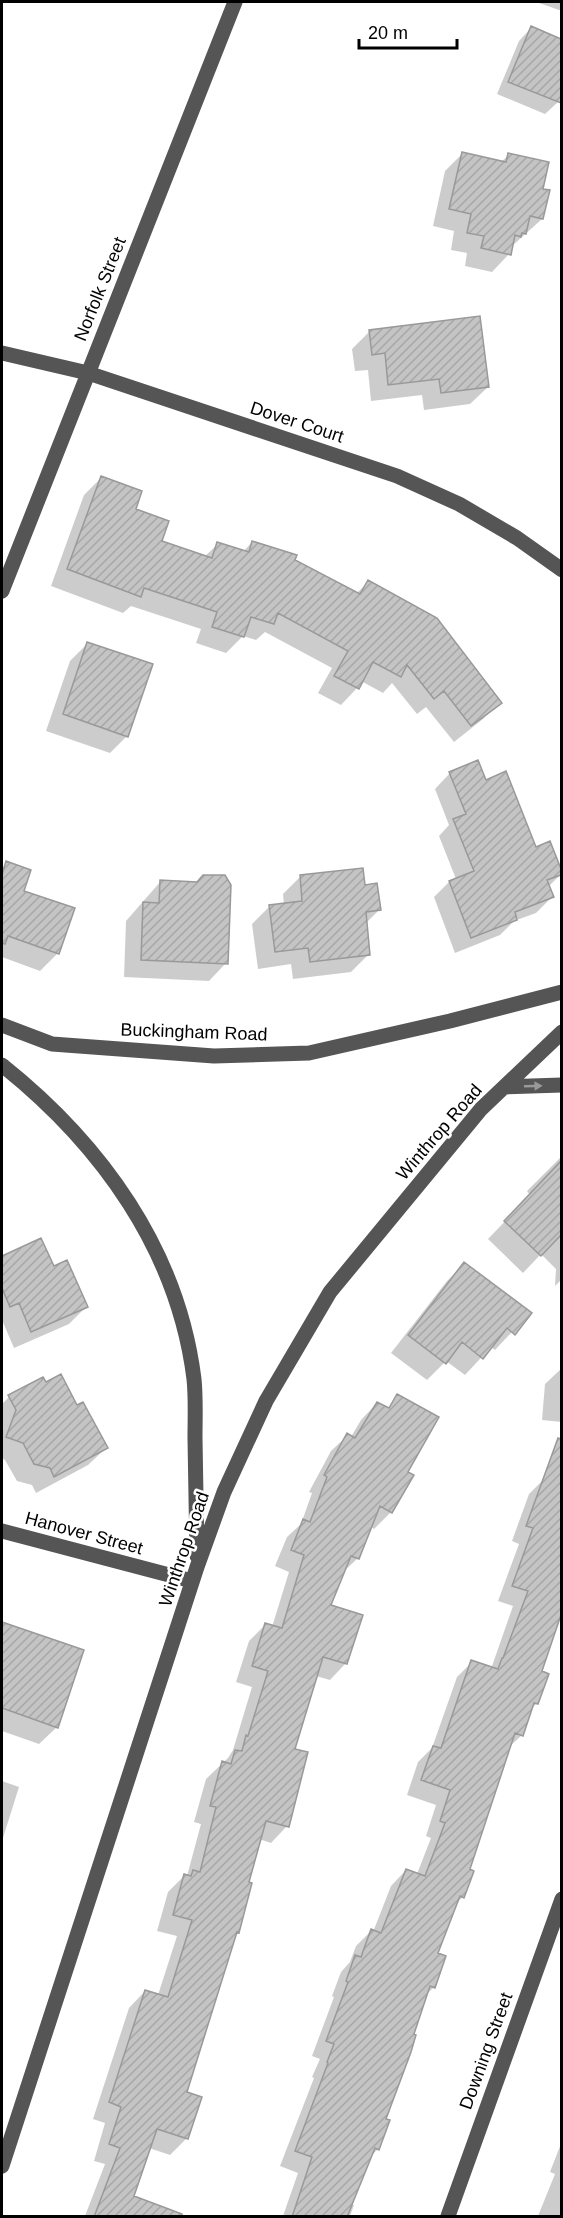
<svg xmlns="http://www.w3.org/2000/svg" width="563" height="2218" font-family="Arial,sans-serif">
<style>
.shadow{fill:#0003}
.building{fill:url(#building-hatch);stroke:#999;stroke-width:1.5}
.lines{fill:none;stroke-linecap:round;stroke-linejoin:round}
.minor{stroke:#555;stroke-width:15}
.oneway{fill:#999}
.labels{text-anchor:middle;stroke-width:5;stroke-linejoin:round;paint-order:stroke}
.street-label{font-size:18px;fill:#000;stroke:#fff}
</style>
<defs>
<pattern id="building-hatch" width="6" height="6" patternUnits="userSpaceOnUse" patternTransform="scale(1.5)"><rect width="6" height="6" fill="#c4c4c4"/><path d="M-1 1l2-2M0 6l6-6M5 7l2-2" fill="none" stroke="#a7a7a7"/></pattern>
</defs>
<rect width="100%" height="100%" fill="#fff"/>
<!-- shadow -->
<path class="shadow" d="M536,2h26v9z
M531,28l31,12v53l-4,9 -13,12 -48,-20 22,-53z
M462,154l39,8 8,-7 32,35 1,29 -31,28 -2,7 -17,18 -27,-6 2,-13 -16,-3 3,-19 -21,-5 12,-55z
M370,331l118,56 -18,17 -46,6 -2,-15 -51,6 -3,-31 -13,1 -3,-22z
M101,478l33,31 26,33 44,15 14,-13 25,8 9,-10 42,18 62,34 12,-12 132,120 -17,17 -29,23 -28,-35 -9,7 -25,-31 -9,10 -22,-12 -4,7 -16,17 -23,-12 14,-25 -67,-36 -9,8 -13,-4 -17,17 -30,-10 5,-14 -70,-23 -8,7 -72,-27 33,-91z
M88,643l39,93 -17,17 -64,-22 24,-70z
M450,773l35,9 50,67 14,-6 13,30 -14,14 4,10 -16,16 -22,8 -14,14 -45,18 -21,-56 15,-15 7,-3 -17,-43 10,-11 -14,-36z
M7,863l51,90 -18,18 -38,-14v-89z
M300,877l64,9 15,24 -14,14 4,30 -18,18 -58,7 -2,-15 -33,5 -6,-45 18,-18 14,-1 -1,-11z
M161,881l65,82 -17,18 -85,-4 2,-56z
M562,1156v123l-7,7 1,-17 -15,-15 -18,19 -35,-34 42,-44 -3,-4z
M41,1240l12,28 33,39 -17,17 -55,24 -12,-28v-62z
M465,1263l47,69 -17,18 -4,-3 -26,28 -19,-14 -19,19 -36,-27 56,-72z
M562,1368v54l-20,-2 3,-36z
M9,1397l68,10 29,41 -18,17 -52,28 -4,-8 -15,-4 -12,-21 -3,-2v-54z
M396,1400l10,73 -15,39 -17,17 -4,-3 -12,32 -16,15 -13,33 17,57 -16,17 -14,-4 -23,74 -6,76 -16,17 -12,-4 -12,44 -9,49 -3,3 -49,158 1,45 -17,17 -21,-7 -17,49 9,19h-56l20,-52 -11,-3 11,-38 -12,-4 36,-111 16,-17 13,4 19,-59 -20,-5 11,-39 16,-16h3l14,-52 -7,-2 12,-43 22,-21 5,-8 19,-63 -16,-5 13,-41 16,-16 7,2 17,-55 -14,-6 12,-29 14,-13 11,-31 -3,-1 22,-41 17,-16 3,2 10,-17 16,-17 10,6z
M544,1479l18,9v130l-5,4 -17,50 -3,31 -7,7 -8,25 -14,13 -40,122 -5,27 -8,7 -19,50 -2,33 -9,9 -41,124 -6,29 -9,9 -19,46 4,1 -4,11h-67l15,-43 -18,-7 34,-88 -2,-1 8,-18 -8,-3 22,-59 -2,-1 9,-24 9,-10 6,-16 15,-15 2,1 18,-46 15,-16 11,4 14,-36 -5,-2 10,-31 -29,-10 11,-33 14,-14 25,-71 15,-15 19,7 22,-63 -15,-5 21,-57 -7,-3 17,-47z
M2,1624l81,27 -26,76 -18,17 -37,-13z
M2,1781l17,6 -17,54z
M562,2141v75h-24l17,-42 -5,-2z"/>
<!-- building -->
<path class="building" d="M531,26l30,13v64l-53,-21z
M462,152l44,10 2,-9 41,9 -6,27 7,1 -7,29 -13,-3 -4,18 -4,-1 -1,4 -6,-2 -4,20 -30,-7 3,-12 -17,-3 4,-19 -22,-5z
M480,316l9,71 -48,6 -2,-14 -51,6 -3,-32 -13,2 -3,-25z
M101,476l41,15 -6,18 33,12 -7,20 50,17 5,-16 32,10 3,-11 45,14 -2,5 65,34 8,-14 69,38 65,85 -31,23 -27,-35 -10,8 -27,-34 -6,12 -28,-15 -14,27 -25,-13 14,-25 -70,-38 -4,11 -23,-7 -7,20 -32,-10 5,-15 -73,-24 -3,9 -74,-28z
M87,642l66,22 -25,73 -65,-23z
M478,760l8,20 20,-9 30,76 14,-6 11,28v6l-14,5 7,17 -39,15 2,8 -46,18 -22,-57 25,-10 -21,-52 13,-5 -17,-42z
M6,861l25,9 -7,21 51,17 -16,46 -51,-18 -3,8 -3,-1v-68z
M363,868l2,17 12,-2 4,27 -15,2 4,43 -60,7 -2,-14 -33,4 -6,-47 33,-4 -2,-26z
M203,875h22l6,10 -3,79 -87,-4 2,-58 16,1 1,-23 37,2z
M561,1161v74l-20,21 -37,-35z
M41,1238l13,28 13,-6 21,47 -57,25 -12,-29 -9,4 -8,-19v-32z
M464,1262l68,51 -17,22 -8,-7 -24,31 -21,-17 -16,22 -38,-29z
M61,1374l16,31 6,-3 25,46 -54,29 -4,-9 -16,-4 -11,-21 -17,-6 10,-27 -8,-15 35,-18 3,5z
M397,1394l42,23 -31,55 6,3 -22,38 -12,-7 -21,53 -8,-3 -20,49 32,10 -16,49 -24,-7 -28,92 13,3 -19,75 -23,-6 -17,61 3,1 -13,50 -2,-1 -50,160 15,5 -14,42 -31,-10 -23,67 48,18v3h-88l26,-69 -11,-4 12,-37 -12,-5 36,-112 23,7 24,-77 -19,-5 11,-41 7,2 2,-6 7,2 16,-65 -6,-1 12,-45 9,3 4,-14 7,1 4,-16 2,1 20,-65 -16,-5 13,-43 17,5 22,-73 -13,-5 12,-31 7,3 17,-45 -3,-2 23,-42 8,5 22,-36 12,6z
M558,1438l3,1v176l-19,56 7,3 -11,30 -4,-1 -11,33 -8,-3 -45,136 4,2 -10,27 -4,-2 -22,57 8,3 -11,32 -5,-2 -16,48 2,1 -5,17 -25,67 4,1 -11,30 -4,-2 -28,69h-55l20,-60 -17,-6 33,-88 -1,-1 7,-18 -8,-3 22,-59 -2,-1 9,-26 6,2 10,-28 10,4 25,-64 19,7 20,-53 -5,-2 10,-31 -29,-10 12,-34 8,2 30,-88 27,9 4,-11h1l25,-67 -16,-5 21,-58 -7,-2z
M2,1622l82,28 -26,78 -56,-20z"/>
<g class="lines">
<!-- minor -->
<path class="minor" d="M2,353l86,20 309,103 62,28 58,34 45,32
M2,591l233,-589
M2,1025l50,19 162,12 95,-3 141,-32 112,-29
M2,1065c99,79 176,185 192,314 2,19 1,39 1,59 1,39 1,79 2,118
M504,1087l58,-2
M2,1531l190,50
M2,2166l195,-599 27,-75 42,-91 64,-109 151,-183 81,-77
M448,2216l114,-317"/>
</g>
<!-- one-way arrows -->
<defs><path id="oneway-solid" d="M-6-.8H1V-3.2L6.5 0L1 3.2V.8H-6Z" transform="scale(1.5)"/></defs>
<use class="oneway" href="#oneway-solid" transform="translate(533 1086) rotate(-2)"/>
<g class="labels">
<!-- street labels -->
<g class="street-label">
<text transform="translate(100 289) rotate(-68)" y="6">Norfolk Street</text>
<text transform="translate(297 422) rotate(18)" y="6">Dover Court</text>
<text transform="translate(194 1032) rotate(2)" y="6">Buckingham Road</text>
<text transform="translate(439 1132) rotate(-49)" y="6">Winthrop Road</text>
<text transform="translate(84 1533) rotate(15)" y="6">Hanover Street</text>
<text transform="translate(184 1549) rotate(-71)" y="6">Winthrop Road</text>
<text transform="translate(486 2051) rotate(-70)" y="6">Downing Street</text>
</g>
</g>
<!-- border -->
<rect width="563" height="2218" fill="none" stroke="#000000" stroke-width="6"/>
<!-- scale -->
<path d="M359 39v9h98v-9" fill="none" stroke="#000000" stroke-width="3"/>
<text x="368" y="39" font-size="18" fill="#000000" stroke="#ffffff" stroke-width="4.5" paint-order="stroke">20 m</text>
</svg>
